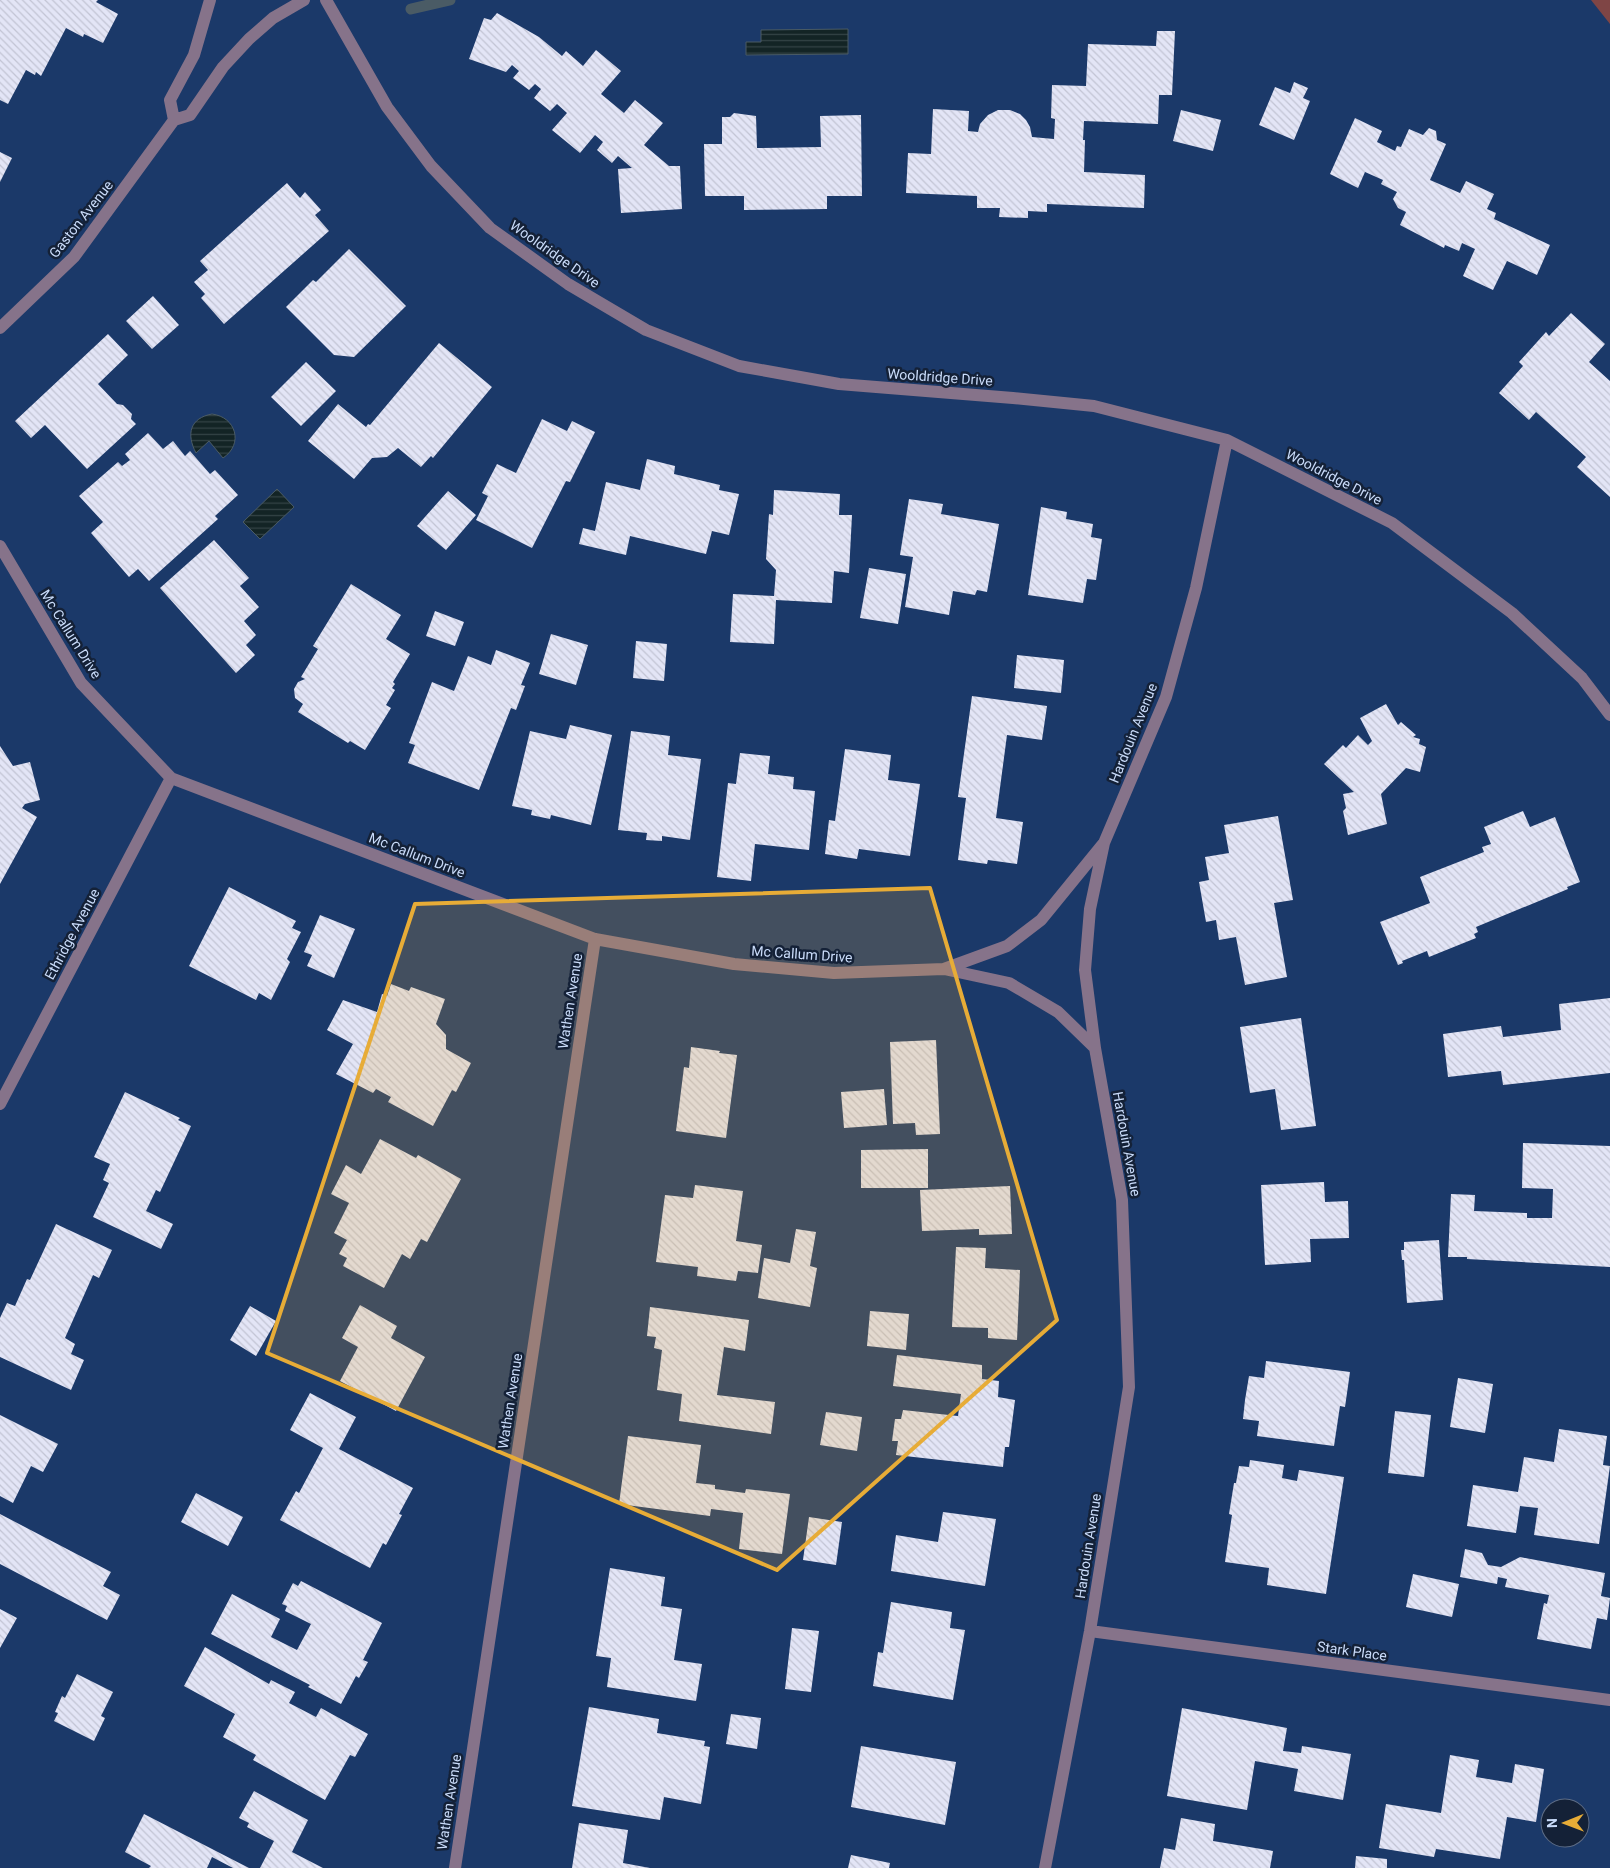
<svg xmlns="http://www.w3.org/2000/svg" width="1610" height="1868" font-family="Roboto,sans-serif">
<style>
.park{fill:#7f4545}
.water{fill:url(#water-rules);stroke:#4a5b65}
.lines{fill:none;stroke-linecap:round;stroke-linejoin:round}
.stream{stroke:#4a5b65;stroke-width:11}
.building{fill:url(#building-back-hatch)}
.minor{stroke:#86738a;stroke-width:12}
.marked{fill:#e7ac37;fill-opacity:0.2;stroke:#e7ac37;stroke-width:4;stroke-linejoin:round}
.labels{text-anchor:middle;stroke-width:5;stroke-linejoin:round;paint-order:stroke}
.street-label{font-size:14px;fill:#cadcfa;stroke:#142137}
</style>
<defs>
<pattern id="water-rules" width="6" height="5" patternUnits="userSpaceOnUse" patternTransform="scale(1.25)"><rect width="6" height="5" fill="#132425"/><path d="M0 2.5h6" fill="none" stroke="#344346"/></pattern>
<pattern id="building-back-hatch" width="6" height="6" patternUnits="userSpaceOnUse" patternTransform="scale(1.25)"><rect width="6" height="6" fill="#e3e5f6"/><path d="M-1 5l2 2M0 0l6 6M5-1l2 2" fill="none" stroke="#c2c4d4"/></pattern>
</defs>
<rect width="100%" height="100%" fill="#1b3969"/>
<!-- park -->
<path class="park" d="M1591,0h19v24z"/>
<!-- water -->
<path class="water" d="M848,29v25l-102,1v-13h15v-12z
M212,414c24,3 32,30 11,44l-14,-17 -13,12c-10,-19 -6,-35 16,-39z
M277,489l17,18 -34,32 -17,-17z"/>
<g class="lines">
<!-- stream -->
<path class="stream" d="M411,9l39,-9"/>
</g>
<!-- building -->
<path class="building" d="M0,0h98l-2,2 22,12 -15,29 -19,-9 -1,3 -17,-9 -25,48 -5,-4 -1,3 -9,-5 -18,34 -8,-4z
M497,13l42,24 23,19 4,-5 17,15 13,-16 25,21 -20,23 23,19 11,-13 28,23 -19,22 25,21h11l2,43 -61,4 -3,-44 14,-1 -14,-12 -6,7 -15,-13 6,-8 -8,-7 -15,18 -28,-23 15,-17 -10,-9 -7,7 -16,-13 7,-9 -6,-5 -6,6 -16,-12 6,-7 -7,-6 -6,7 -37,-13 15,-41 7,2z
M1157,31h18l-3,64h-13l-1,29 -74,-3 -1,19h2l-1,32 61,3 -1,33 -97,-4v8l-19,-1v7l-29,-1 1,-9h-23v-12l-71,-3 2,-40 23,1 2,-45 36,2 -1,20 10,1 2,-8 8,-9 10,-5h12l10,4 6,6 4,7 2,10 22,2 1,-20 -4,-1 1,-33 34,1 2,-42 68,2z
M1294,82l14,6 -5,10 7,3 -16,39 -35,-15 16,-38 15,6z
M1181,110l40,10 -8,31 -40,-10z
M734,113l22,3 1,32 64,-1 -1,-31 41,-1 1,81h-35v13l-83,1v-14h-39l-1,-52h18v-27h8z
M1355,118l27,13 -5,11 18,9 2,-5 4,1 8,-18 14,6 6,-7 7,3 1,9 9,4 -16,36 30,13 6,-12 28,13 -7,15 9,4 -2,6 56,26 -13,30 -30,-14 -14,29 -30,-14 12,-27 -13,-6 -3,8 -14,-6 -1,3 -44,-23 6,-13 -8,-4 -5,-9 4,-7 -16,-8 2,-4 -18,-8 -7,16 -28,-14z
M0,152l12,6 -12,24z
M287,183l13,15 5,-6 16,18 -6,5 14,16 -105,93 -23,-26 4,-4 -11,-12 14,-12 -8,-9z
M349,249l57,57 -52,51 -20,-2 -48,-48 27,-27 3,2z
M153,296l26,29 -27,24 -26,-28z
M1571,313l34,31 -16,18 21,19v116l-33,-30 9,-10 -50,-45 -7,8 -30,-27 24,-27 -4,-4 27,-30 3,4z
M108,334l20,21 -30,29 19,20 6,1 9,9 -1,5 5,5 -49,45 -42,-44 -14,13 -16,-17z
M439,343l53,44 -59,71 -2,-2 -10,11 -23,-19 -11,9 -15,1 -18,21 -46,-38 30,-37 28,23 2,-3 2,1z
M306,362l30,29 -35,35 -30,-29z
M542,419l25,12 5,-10 23,11 -25,50 -4,-1 -34,67 -56,-28 12,-24 -6,-3 15,-29 19,9z
M148,433l15,16 10,-8 12,15 5,-5 20,23 5,-4 23,25 -23,21 3,3 -69,62 -11,-12 -9,8 -38,-44 12,-11 -24,-26 39,-34 4,4 8,-6 -5,-6z
M647,459l28,7 -1,8 46,11 -1,5 20,4 -10,41 -17,-4 -6,23 -76,-18 -4,19 -47,-11 4,-16 12,3 11,-49 34,8z
M774,490l66,4 -1,21h13l-3,58 -15,-2 -2,32 -56,-3 -2,44 -44,-2 3,-48 41,2 2,-26 -10,-11 3,-45 4,1z
M448,491l28,24 -30,35 -29,-24z
M909,499l34,5 -2,10 58,10 -12,68 -10,-2 -2,5 -22,-4 -4,24 -44,-8 8,-50 -13,-2z
M1041,507l26,5 -1,7 27,5 -2,13 11,2 -6,41 -9,-1 -4,24 -55,-8z
M214,540l35,38 -9,8 19,21 -15,14 12,14 -10,10 9,10 -19,18 -76,-85z
M869,568l37,6 -8,50 -38,-6z
M351,584l50,31 -15,24 24,15 -17,28 2,2 -3,4 3,2 -9,15 5,3 -26,42 -15,-9 -2,2 -50,-31 5,-8 -8,-6 -1,-9 4,-7 7,-3 -4,-2 17,-28 -5,-3z
M435,611l29,11 -9,24 -29,-10z
M551,634l37,11 -12,40 -37,-11z
M636,641l31,3 -3,37 -31,-3z
M496,650l34,13 -9,22 4,1 -9,24 -5,-2 -32,82 -71,-27 7,-18 -6,-2 23,-61 22,9 14,-35 23,9z
M1017,655l47,5 -3,33 -47,-5z
M972,696l75,10 -5,34 -35,-5 -11,83 27,4 -6,42 -29,-4 -1,4 -29,-4 8,-62 -8,-1z
M1386,704l12,21 3,-3 15,13 -3,2 7,2 -1,5 7,3 -6,25 -14,-4 -25,26 6,30 -39,11 -5,-24 3,-3 -3,-14 11,-2 -30,-28 19,-19 3,3 12,-13 10,10 4,-4 -12,-23z
M570,725l42,10 -21,90 -40,-10 -1,4 -19,-4 1,-5 -20,-4 18,-75 36,8z
M631,731l39,5 -2,19 33,4 -11,81 -28,-4v5l-16,-1 1,-7 -29,-3z
M0,746l13,20 17,-4 10,38 -15,4 -3,4 15,9 -37,67z
M845,749l46,6 -3,25 32,4 -10,72 -51,-7 -2,10 -32,-5 4,-34 6,1z
M740,753l30,3 -2,18 26,3 -1,12 22,2 -6,59 -54,-6 -4,37 -34,-4 11,-94 8,1z
M1523,811l7,16 25,-10 25,65 -13,5 1,2 -92,38 2,5 -4,2 2,4 -47,19 -2,-6 -25,10 1,2 -5,2 -18,-43 50,-19 -10,-26 64,-25 -2,-5 9,-3 -7,-17z
M1278,816l15,84 -19,3 13,74 -42,8 -9,-48 -17,3 -3,-20 -10,2 -7,-40 10,-2 -4,-23 24,-4 -5,-28z
M229,887l67,34 -4,7 9,4 -14,27 3,3 -19,38 -12,-7 -3,7 -67,-34z
M320,915l35,14 -21,49 -27,-12 5,-11 -8,-3z
M391,984l18,7 2,-4 34,12 -9,25 10,11v14l25,14 -15,29 -4,-2 -19,36 -45,-24 3,-5 -15,-8 -3,4 -37,-19 17,-30 -26,-14 16,-30 34,12 5,-18 5,2z
M1610,998v75l-107,12 -2,-14 -53,6 -5,-43 58,-8 2,11 58,-7 -2,-26z
M1301,1018l15,108 -35,4 -6,-41 -25,4 -10,-66z
M936,1040l4,94 -24,1 -1,-12 -22,1 -3,-82z
M691,1047l29,4 -1,2 18,2 -11,83 -50,-7 8,-64 5,1z
M884,1089l3,36 -43,3 -3,-36z
M125,1092l55,26 -2,2 13,6 -31,66 -4,-2 -10,21 27,13 -12,25 -68,-32 16,-34 -6,-3 7,-16 -16,-7z
M380,1139l36,19 2,-3 43,24 -34,63 -6,-3 -11,20 -8,-5 -18,34 -41,-22 4,-8 -8,-4 8,-14 -13,-7 15,-30 -18,-9 15,-29 15,9z
M1523,1143l87,3v121l-143,-8v-2h-19l3,-63 24,1 -1,16 53,2v5h25l1,-29 -31,-1z
M928,1149v39h-67v-38z
M1324,1182l1,20 23,-1 1,37 -39,1 1,23 -46,3 -4,-80z
M695,1185l48,6 -7,50 26,4 -4,28 -20,-2 -2,10 -39,-5 1,-9 -42,-5 9,-67 28,3z
M1010,1186l2,48 -33,1v-6l-57,2 -2,-41z
M56,1224l56,26 -13,28 -6,-3 -28,63 10,6 -4,10 13,6 -13,30 -71,-33v-39l7,-15 8,3 12,-27 3,1z
M796,1229l20,3 -6,34 7,2 -7,39 -52,-9 6,-40 26,5z
M1439,1240l4,60 -36,3 -3,-43h-2l-1,-10h3v-8z
M956,1247l30,1 -1,20 35,2 -3,70 -29,-2v-10l-36,-1z
M360,1305l37,21 -6,12 34,19 -29,54 -56,-30 18,-34 -16,-9z
M250,1306l26,15 -20,35 -26,-16z
M650,1307l99,13 -4,31 -21,-4 -7,48 58,7 -4,32 -92,-13 3,-27 -25,-4 5,-40 -8,-2 2,-11 -9,-1z
M870,1311l39,3 -3,36 -39,-4z
M897,1355l85,10v14l17,2 -1,16 17,3 -6,47h-4l-2,20 -107,-12 2,-14h-6l3,-22h6l2,-9 55,6 3,-22 -68,-8z
M1266,1361l84,11 -5,35 -5,-1 -6,40 -77,-10 2,-15 -16,-2 2,-19 4,-24 15,2z
M1458,1378l35,6 -8,49 -35,-6z
M310,1393l46,24 -17,32 74,39 -14,26 3,1 -16,30 -3,-2 -13,25 -90,-48 16,-29 3,2 24,-45 -33,-18z
M1395,1411l36,4 -7,62 -36,-4z
M826,1412l36,5 -5,34 -37,-6z
M0,1415l58,29 -15,28 -12,-6 -18,37 -13,-7z
M1559,1429l48,7 -4,29 7,1 -11,78 -65,-9 4,-27 -18,-2 -4,27 -49,-7 6,-41 45,7 6,-35 30,5z
M628,1436l73,9 -5,38 19,2v4l30,4 1,-4 44,5 -8,60 -43,-5 4,-36 -32,-4 -1,7 -91,-12z
M1250,1460l34,5 -2,13 15,3 2,-11 45,7 -18,117 -59,-9 2,-17 -44,-6 7,-47 -3,-1 5,-31h2l3,-17 10,1z
M196,1493l47,24 -15,29 -47,-24z
M943,1512l53,7 -11,67 -94,-15 5,-36 42,7z
M0,1514l111,58 -8,14 17,9 -13,25 -107,-56z
M809,1517l33,5 -6,43 -33,-5z
M1465,1549l17,4 6,12 13,2 19,-10 85,16 -4,23 9,2 -3,22 -10,-2 -6,31 -54,-10 7,-36 3,1 2,-9 -44,-8 2,-8 -9,-2 -1,7 -37,-7z
M610,1568l55,9 -4,29 21,3 -8,51 28,4 -6,37 -89,-14 4,-29 -15,-2z
M1413,1574l46,10 -7,33 -46,-10z
M301,1581l81,42 -19,37 5,2 -9,16 -3,-2 -15,28 -33,-17 2,-2 -99,-51 21,-40 48,25 -9,18 26,13 14,-26 -26,-13 2,-5 -5,-2 11,-21 5,3z
M891,1602l61,10 -2,16 15,2 -12,70 -80,-14 5,-34 5,1z
M0,1609l17,9 -17,30z
M792,1628l27,3 -8,61 -26,-3z
M205,1647l64,37 2,-4 24,12 -6,11 27,14 5,-9 47,26 -13,23 -5,-2 -25,45 -72,-40 3,-5 -33,-18 12,-23 -51,-28z
M77,1674l36,18 -12,24 4,2 -11,23 -40,-20 4,-8 -3,-1 7,-16 3,2z
M589,1707l70,12 -2,14 48,8 -1,5 6,1 -9,57 -37,-7 -4,23 -88,-14z
M1182,1708l105,20 -4,23 18,2 1,-7 49,8 -8,46 -49,-9 4,-22 -43,-8 -8,49 -80,-14z
M731,1714l30,4 -4,31 -31,-5z
M861,1746l95,16 -11,63 -94,-18z
M1450,1755l29,5 -3,17 36,6 3,-19 29,5 -8,53 -29,-5 -7,42 -64,-10 -2,8 -55,-9 7,-44 55,9z
M254,1791l54,29 -16,32 31,16h-63l14,-27 -27,-14 2,-4 -10,-5z
M144,1814l105,54h-16l-21,-11 -5,11h-58l2,-2 -26,-14z
M1181,1818l34,6 -2,17 60,10 -3,17h-110l4,-20 11,2z
M579,1823l49,7 -5,33 27,5h-78z
M851,1855l39,8 -1,5h-41z
M1356,1856l31,3v9h-32z"/>
<g class="lines">
<!-- minor -->
<path class="minor" d="M326,0l61,107 44,59 59,62 78,56 78,46 93,36 100,18 174,14 81,8 133,34 165,83 120,90 70,65 28,37
M174,120l-4,-20 24,-45 16,-55
M0,328l74,-71 100,-137 16,-5 33,-48 26,-28 24,-21 31,-18
M0,546l81,137 90,95 424,161 139,25 100,9 110,-4 65,14 49,29 37,36
M944,969l63,-23 34,-26 62,-76
M0,1104l171,-326
M1090,1631l520,69
M455,1868l140,-929
M1045,1868l45,-237 39,-244 -7,-187 -27,-152 -10,-78 5,-61 14,-66 62,-146 30,-109 31,-148"/>
</g>
<!-- marked area -->
<path class="marked" d="M930,888l127,432 -280,250 -510,-217 148,-449z"/>
<g class="labels">
<!-- street labels -->
<g class="street-label">
<text transform="translate(81 219) rotate(-52)" y="5">Gaston Avenue</text>
<text transform="translate(555 254) rotate(35)" y="5">Wooldridge Drive</text>
<text transform="translate(940 377) rotate(4)" y="5">Wooldridge Drive</text>
<text transform="translate(1334 477) rotate(27)" y="5">Wooldridge Drive</text>
<text transform="translate(71 634) rotate(58)" y="5">Mc Callum Drive</text>
<text transform="translate(1133 733) rotate(-68)" y="5">Hardouin Avenue</text>
<text transform="translate(417 855) rotate(21)" y="5">Mc Callum Drive</text>
<text transform="translate(72 934) rotate(-62)" y="5">Ethridge Avenue</text>
<text transform="translate(802 954) rotate(4)" y="5">Mc Callum Drive</text>
<text transform="translate(570 1001) rotate(-81)" y="5">Wathen Avenue</text>
<text transform="translate(1127 1144) rotate(80)" y="5">Hardouin Avenue</text>
<text transform="translate(510 1401) rotate(-81)" y="5">Wathen Avenue</text>
<text transform="translate(1088 1546) rotate(-81)" y="5">Hardouin Avenue</text>
<text transform="translate(1352 1651) rotate(8)" y="5">Stark Place</text>
<text transform="translate(449 1802) rotate(-81)" y="5">Wathen Avenue</text>
</g>
</g>
<!-- north arrow -->
<g transform="translate(1565 1823) rotate(269)"><circle r="24" fill="#142137" stroke="#5d6c85"/>
<path d="M0-4L9 19L0 12L-9 19Z" fill="#e7ac37"/>
<text y="-8" font-size="14" font-weight="bold" text-anchor="middle" fill="#cadcfa">N</text>
</g>
</svg>
